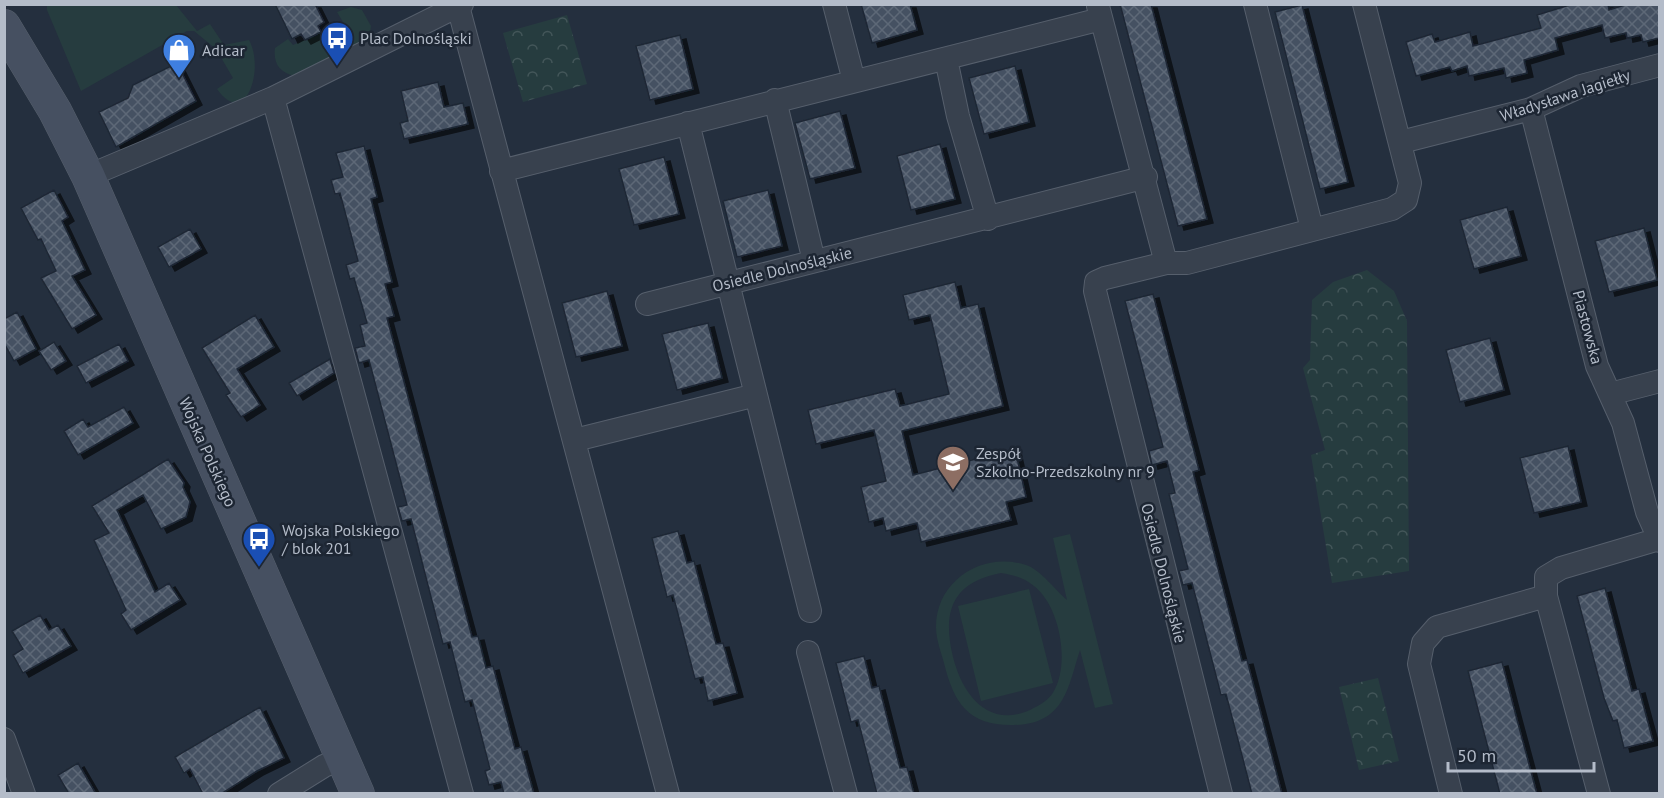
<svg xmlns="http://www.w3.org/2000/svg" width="1664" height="798" font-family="'PT Sans',sans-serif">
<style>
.green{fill:#263c3f;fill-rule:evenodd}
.forest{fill:url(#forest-crowns)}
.building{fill:url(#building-cross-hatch);stroke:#1f2835;stroke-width:1.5;filter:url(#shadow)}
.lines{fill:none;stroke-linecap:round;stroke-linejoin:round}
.street-casing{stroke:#565f6c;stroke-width:24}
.secondary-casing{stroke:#565f6c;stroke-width:34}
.street{stroke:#38414e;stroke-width:22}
.secondary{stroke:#465061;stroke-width:33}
.labels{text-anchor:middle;stroke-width:5;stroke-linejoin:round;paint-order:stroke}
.poi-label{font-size:16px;fill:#b4bcc9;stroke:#1d2633;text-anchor:start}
.street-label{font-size:16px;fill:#b4bcc9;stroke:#1d2633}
</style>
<defs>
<pattern id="forest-crowns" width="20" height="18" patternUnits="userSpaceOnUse" patternTransform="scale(1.5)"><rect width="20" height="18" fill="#263c3f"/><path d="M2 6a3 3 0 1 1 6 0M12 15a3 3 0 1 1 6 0" fill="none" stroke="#435659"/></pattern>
<pattern id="building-cross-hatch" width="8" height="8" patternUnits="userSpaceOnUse" patternTransform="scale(1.5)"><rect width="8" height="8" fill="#455162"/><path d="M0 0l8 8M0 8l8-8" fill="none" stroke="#5d6877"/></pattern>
<filter id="shadow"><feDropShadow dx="6" dy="4" stdDeviation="0" flood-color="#0009"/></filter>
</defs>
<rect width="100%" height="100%" fill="#242f3e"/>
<!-- green -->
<path class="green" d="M47,4l129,1 21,26 13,-7 14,21 25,-5c16,28 -3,90 -32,49l16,-11 -17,-29 -22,-18h-7l-106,60 -34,-81z
M351,7l11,3 9,16 -2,14 -74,36c-15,-3 -22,-12 -20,-28l13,-9 5,6 50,-23 -6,-10z
M1070,534l43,170 -18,4 -15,-58c-12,37 -15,74 -66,75 -45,1 -60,-21 -70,-62 -3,-11 -8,-24 -8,-36 0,-46 46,-76 90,-62 15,5 29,25 41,35l-14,-62zM1001,573c13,2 23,5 33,13 26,20 36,77 20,105 -5,9 -14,14 -24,19 -43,19 -68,-17 -77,-53 -11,-45 -1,-75 48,-84z
M1029,589l24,94 -72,18 -23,-95z"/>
<!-- forest -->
<path class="forest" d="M567,15l20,69 -64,18 -20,-69z
M1367,270l27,21 13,30 2,250 -77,12 -21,-128 14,-5 -22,-82 7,-8 2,-60 21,-18z
M1378,678l21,83 -40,9 -20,-83z"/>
<!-- building -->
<path class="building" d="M275,4h40l9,18 -6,4 3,6 -16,8 -4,-6 -9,5z
M861,4h49l7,26 -45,13z
M1120,4h31l56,215 -29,7z
M1573,4h35l1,6 19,-6h31v34l-16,4 -2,-7 -14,3 -1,-5 -21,5 -3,-13 -47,13 3,12 -34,10 3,13 -21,5 -2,-10 -35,8 -2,-10 -15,5 -2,-4 -34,9 -10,-34 26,-8 3,8 35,-10 3,14 68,-18 -4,-13z
M1302,5l46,177 -28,7 -45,-177z
M680,35l13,54 -43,11 -14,-54z
M177,63l19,38 -80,46 -17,-35 29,-14 5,-13z
M1015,66l14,56 -45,12 -15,-56z
M438,82l6,25 19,-4 5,21 -64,15 -4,-16 8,-2 -7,-30z
M840,111l15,57 -45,11 -15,-56z
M940,144l15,55 -44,11 -14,-54z
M364,146l13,51 -6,2 21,83 -7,2 9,32 -7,2 85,319 6,-1 8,32 7,-2 22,83 6,-2 13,47h-30l-3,-12 -12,3 -4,-14 5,-2 -18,-69 -7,2 -15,-60 -7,2 -32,-125 -9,2 -4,-14 9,-2 -38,-145 -10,3 -4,-15 10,-2 -5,-21 7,-2 -13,-45 -4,1 -4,-14 12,-4 -18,-68 -5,1 -4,-14 12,-3 -7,-24z
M664,157l15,57 -45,11 -15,-56z
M54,190l14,27 -6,4 23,49 -13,6 24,39 -24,14 -31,-51 15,-7 -15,-32 -3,1 -17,-32z
M768,190l14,56 -45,11 -14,-56z
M1507,207l14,49 -47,13 -14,-49z
M1644,228l13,52 -48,12 -14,-51z
M190,229l11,20 -32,18 -11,-20z
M955,282l6,26 17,-4 25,102 -101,25 11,44 102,-26 11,48 -20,5 5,18 -90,22 -4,-19 -31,8 -3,-13 -14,4 -8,-35 25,-6 -12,-51 -58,14 -8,-34 87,-21 5,17 49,-12 -19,-79 -21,5 -6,-25z
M607,291l15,55 -46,11 -14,-54z
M1153,294l46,176 -6,2 49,189 5,-1 35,134h-30l-26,-100 -5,1 -29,-112 -9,2 -4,-14 9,-2 -19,-75 6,-1 -8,-32 -15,4 -3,-14 14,-4 -38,-146z
M17,312l19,37 -22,12 -10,-18v-24z
M255,315l19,32 -37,22 23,36 -19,12 -15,-22 4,-2 -28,-45z
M708,323l14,55 -45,12 -15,-56z
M1490,338l14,52 -44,12 -14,-52z
M54,342l12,19 -15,9 -12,-19z
M119,344l9,17 -42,22 -9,-17z
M330,359l4,14 -37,23 -8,-13z
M124,407l9,16 -55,32 -14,-24 19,-12 5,8z
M1568,446l13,56 -47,11 -14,-55z
M168,459l16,24 -1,4 7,15 -4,15 -25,12 -18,-34 -26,15 38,82 14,-9 11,17 -49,30 -10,-16 5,-4 -32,-70 15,-7 -17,-27z
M678,531l9,32 7,-2 22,83 7,-1 14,50 -29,8 -5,-24 -8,2 -22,-84 -6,2 -15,-59z
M1605,588l27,103 7,-2 14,52 -29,7 -7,-28 -4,1 -9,-23 -27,-102z
M40,615l9,15 9,-5 13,21 -48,27 -10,-18 10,-6 -11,-18z
M864,656l8,32 7,-2 21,82 7,-1 7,27h-37l-19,-74 -7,2 -15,-59z
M1502,662l14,54 21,78h-37l-18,-69 -14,-54z
M260,707l24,51 -27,13 -36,23h-18l-13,-25 -6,4 -9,-16z
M78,763l18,31h-27l-11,-19z"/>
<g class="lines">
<!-- street casing -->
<g class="street-casing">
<path id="street" d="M834,4l20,77
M1255,4l57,225
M458,6l210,788
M1098,6l68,257
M946,59l12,57 30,103
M273,98l189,696
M775,100l39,161
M1531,109l66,257 26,57 24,89 13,29
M688,123l122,488
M1401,142l130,-33 50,-23 79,-21
M501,171l600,-152
M88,176l185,-78 189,-94
M647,304l499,-127
M1610,394l50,-13
M575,440l181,-45
M808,652l38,142
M4,739l20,55
M279,794l45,-28 18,-8
M1221,794l-126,-503 1,-9 9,-4 61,-15h21l205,-54 14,-9 4,-17 -46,-179
M1451,794l-32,-130 4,-21 14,-16 109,-31
M1599,794l-53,-198v-19l15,-9 98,-29"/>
</g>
<!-- secondary casing -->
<g class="secondary-casing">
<path id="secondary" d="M4,26l51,85 33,65 270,618"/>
</g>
<!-- street -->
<use href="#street" class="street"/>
<!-- secondary -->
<use href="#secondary" class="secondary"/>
</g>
<!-- icons -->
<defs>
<g id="bus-pin" transform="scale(1.725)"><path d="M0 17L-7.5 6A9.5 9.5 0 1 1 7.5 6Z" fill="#1a4fb4" stroke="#1d2633"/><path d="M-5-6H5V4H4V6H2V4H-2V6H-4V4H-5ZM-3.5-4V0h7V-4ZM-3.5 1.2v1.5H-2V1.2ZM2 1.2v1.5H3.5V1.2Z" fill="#fff"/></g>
<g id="shop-pin" transform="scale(1.725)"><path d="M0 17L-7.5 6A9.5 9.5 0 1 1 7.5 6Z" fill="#3f7fe0" stroke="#1d2633"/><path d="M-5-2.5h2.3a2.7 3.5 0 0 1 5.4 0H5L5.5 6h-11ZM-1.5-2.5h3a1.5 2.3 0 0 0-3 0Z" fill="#fff"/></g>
<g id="school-pin" transform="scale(1.725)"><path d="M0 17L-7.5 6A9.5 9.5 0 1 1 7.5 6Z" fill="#8d6e63" stroke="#1d2633"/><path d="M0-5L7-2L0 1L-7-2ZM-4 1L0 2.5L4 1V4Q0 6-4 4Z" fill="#fff"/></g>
</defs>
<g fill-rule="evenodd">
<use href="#bus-pin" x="337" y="38"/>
<use href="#shop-pin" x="179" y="50"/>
<use href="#school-pin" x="953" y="462"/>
<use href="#bus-pin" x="259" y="539"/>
</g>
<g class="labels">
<!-- poi labels -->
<g class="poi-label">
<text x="360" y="44">Plac Dolnośląski</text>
<text x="202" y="56">Adicar</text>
<text x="976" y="459">Zespół<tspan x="976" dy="18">Szkolno-Przedszkolny nr 9</tspan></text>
<text x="282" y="536">Wojska Polskiego<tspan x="282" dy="18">/ blok 201</tspan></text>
</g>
<!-- street labels -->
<g class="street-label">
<text transform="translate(1565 95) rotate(-18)" y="6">Władysława Jagiełły</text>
<text transform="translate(782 269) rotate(-14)" y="6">Osiedle Dolnośląskie</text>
<text transform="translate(1588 327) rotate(75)" y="6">Piastowska</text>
<text transform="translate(208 452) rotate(66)" y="6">Wojska Polskiego</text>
<text transform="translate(1164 573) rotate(76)" y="6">Osiedle Dolnośląskie</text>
</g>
</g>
<!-- border -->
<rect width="1664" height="798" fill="none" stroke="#b4bcc9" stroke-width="12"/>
<!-- scale -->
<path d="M1448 762v9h146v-9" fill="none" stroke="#b4bcc9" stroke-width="3"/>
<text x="1457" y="762" font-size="18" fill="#b4bcc9" stroke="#1d2633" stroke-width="4.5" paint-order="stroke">50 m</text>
</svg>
